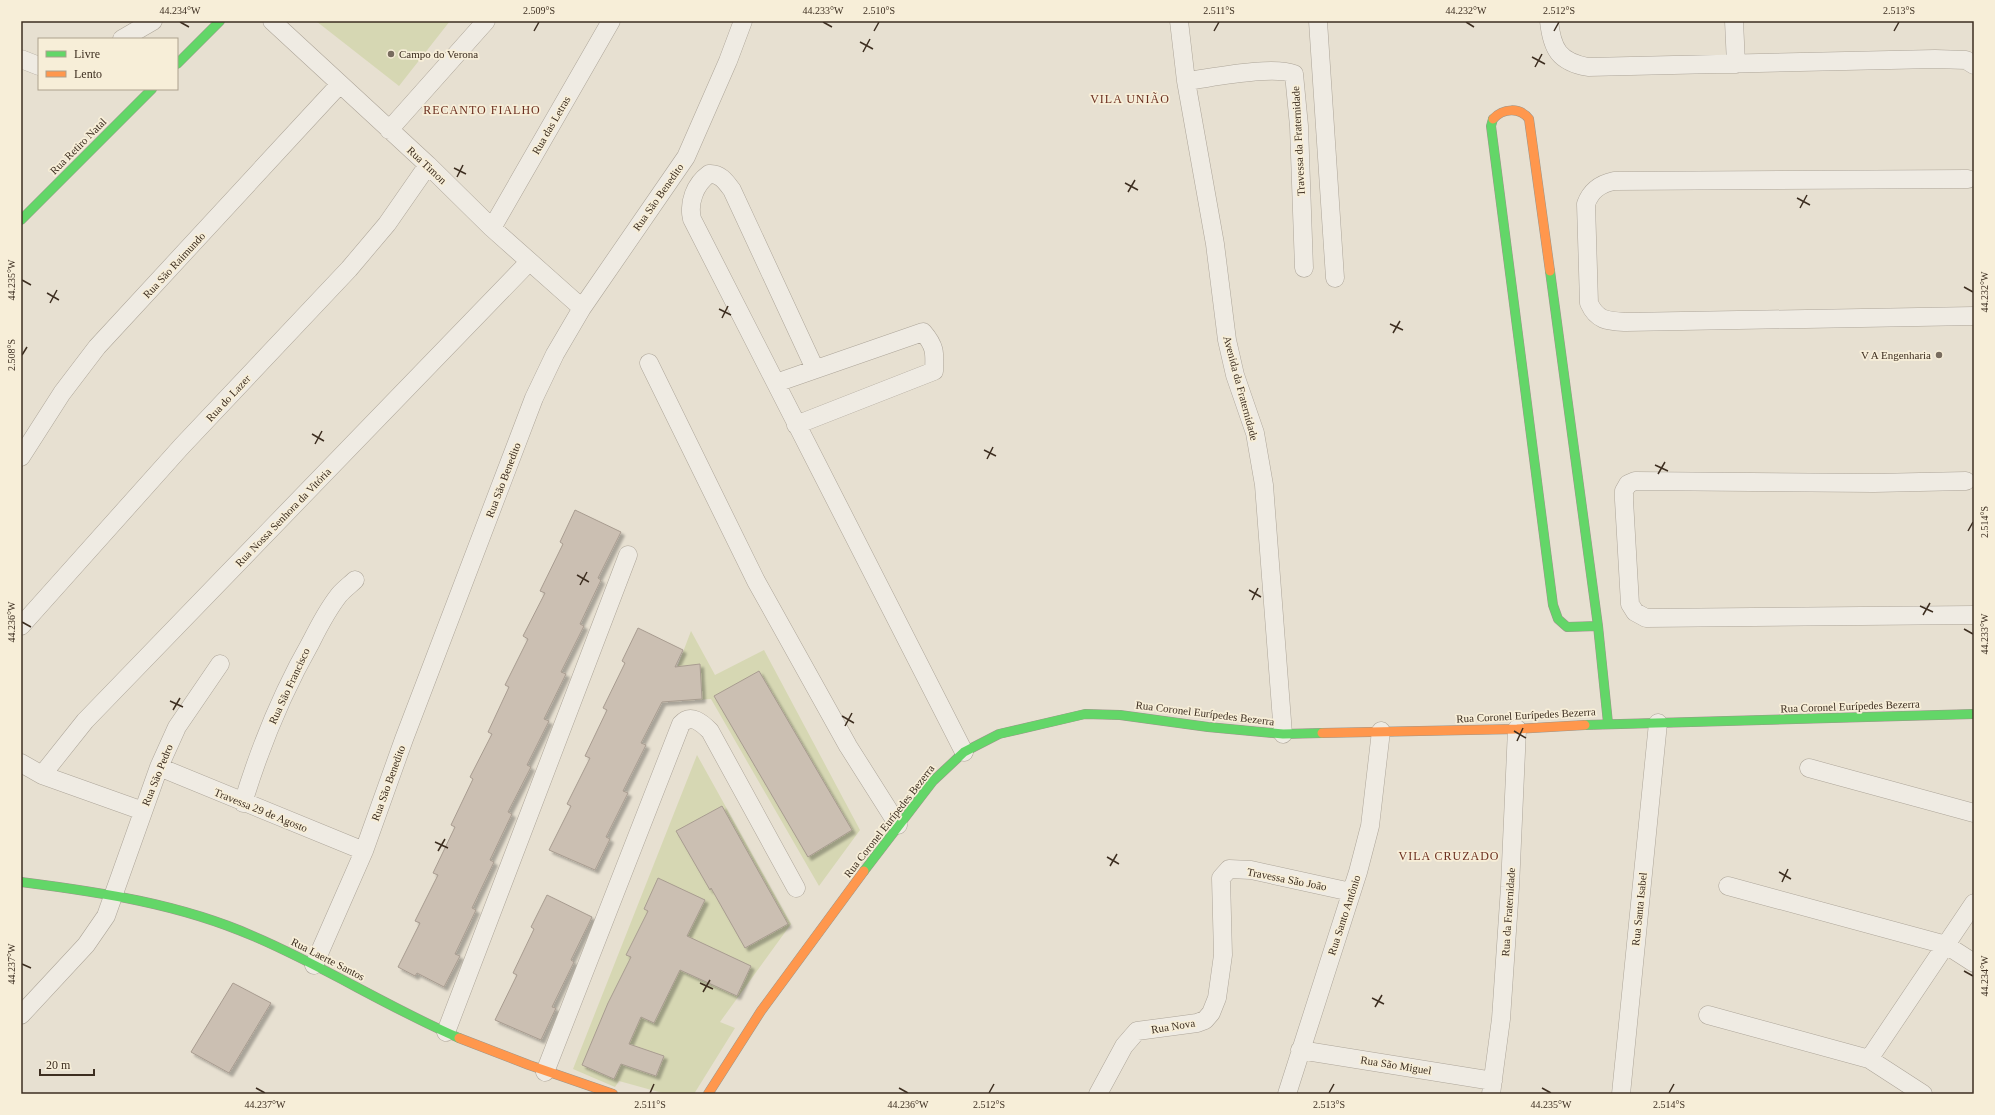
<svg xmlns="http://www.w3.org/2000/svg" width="1995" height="1115" font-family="'Times New Roman',serif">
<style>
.green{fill:#d6d7b3}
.building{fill:#cbbfb2;stroke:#a89c90;filter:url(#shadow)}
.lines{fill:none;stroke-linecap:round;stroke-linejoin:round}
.street-casing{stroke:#ada599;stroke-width:19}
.fast-casing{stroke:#9c958a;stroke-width:10}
.slow-casing{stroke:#9c958a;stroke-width:10}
.street{stroke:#efebe3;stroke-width:18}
.fast{stroke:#63d668;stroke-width:9}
.slow{stroke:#ff974d;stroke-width:9}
.ticks{fill:none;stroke:#3d2e20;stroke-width:1.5}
.poi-dot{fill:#786c5e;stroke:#f7eed8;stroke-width:1.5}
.labels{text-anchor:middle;stroke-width:3.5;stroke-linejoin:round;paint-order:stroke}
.poi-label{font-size:11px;fill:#3d2e20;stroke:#f7eed8;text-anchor:start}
.street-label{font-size:11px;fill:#3d2e20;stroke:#f7eed8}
.neighbourhood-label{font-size:12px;letter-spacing:1px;fill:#6b2e1e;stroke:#f7eed8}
.neatline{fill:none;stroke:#3d2e20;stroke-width:1.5}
.ticks-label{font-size:10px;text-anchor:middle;fill:#3d2e20}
</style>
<defs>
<filter id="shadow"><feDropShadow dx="3.5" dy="3.5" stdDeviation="1" flood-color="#0004"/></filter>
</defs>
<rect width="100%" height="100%" fill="#e7e0d1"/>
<!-- green -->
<path class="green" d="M316,21h134l-51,65z
M691,631l24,44 49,-25 96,180 -41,56 -108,-187 -47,3z
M697,755l94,169 -71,98 15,6 -41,66h-28l-47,-13 -4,6 -42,-18z"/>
<!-- building -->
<path class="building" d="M575,510l46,22 -23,46 3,2 -21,44 4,2 -23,46 5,2 -22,45 5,2 -22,44 4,2 -23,45 4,2 -22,46 4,2 -22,46 4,2 -21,44 5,2 -16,31 -27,-14 -2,3 -17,-9 22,-44 -5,-2 23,-46 -5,-2 22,-46 -4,-2 22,-46 -3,-2 22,-43 -4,-2 21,-45 -4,-2 23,-46 -5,-3 22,-43 -5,-2 23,-47 -3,-2z
M638,628l45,22 -8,17 25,-3 2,35 -40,3 -21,41 5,2 -23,46 5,2 -22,44 4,2 -15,31 -46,-20 22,-44 -4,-2 23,-46 -5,-2 22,-46 -4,-2 22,-45 -3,-2z
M759,671l93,159 -44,27 -94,-161z
M722,806l66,118 -43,24 -34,-60 -1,2 -34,-59z
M658,878l47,22 -18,36 64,30 -14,30 -57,-26 -26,53 -13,-6 -12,27 35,12 -8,20 -35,-12 -7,15 -32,-14 26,-62 23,-46 -5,-2 22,-44 -4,-2z
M547,895l45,22 -21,43 3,2 -22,45 4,1 -15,32 -46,-20 22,-45 -4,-2 21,-44 -3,-2z
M233,983l38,20 -42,70 -38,-21z"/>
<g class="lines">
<!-- street casing -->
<g class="street-casing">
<path id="street" d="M272,21l156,144 64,63 90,80
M1179,21l7,60 29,163 12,96 8,35 20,58 9,52 19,249
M1318,21l17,257
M1549,21c3,28 10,41 39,46l347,-8 31,1 8,5
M1734,21l2,43
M122,39l31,-18
M21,59l18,7
M1186,81c25,-3 87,-16 108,-7l5,52 5,142
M389,130l97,-109
M1968,179l-354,2c-14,3 -23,9 -28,23l3,99c8,18 19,18 37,19l348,-6
M492,228l119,-207
M649,363l107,218 92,165 50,79
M815,369l-83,-179c-6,-8 -12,-17 -23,-16 -14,10 -21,29 -17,45l272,533
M776,383l147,-51c12,14 12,20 11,39l-138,54
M21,457l41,-64 35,-46 243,-263
M1966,481l-92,2 -239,-2 -7,3 -4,7v9l6,104 5,8 11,6 328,-3
M21,626l160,-179 168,-178 38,-45 41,-59
M21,763l21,12 101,36
M159,767l205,84
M1809,768l165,45
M42,775l43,-54 444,-459
M243,803c17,-56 39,-110 68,-161 8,-16 17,-33 28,-47 5,-6 11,-10 16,-15
M1728,886l218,59 28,18
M314,965l50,-114 40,-112 130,-341 21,-44 27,-46 104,-151 42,-96 15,-40
M21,1015l65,-70 20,-29 53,-149 18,-40 43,-63
M1708,1015l161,44 54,35
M446,1032l182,-477
M1300,1050l193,31
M1869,1059l105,-156
M545,1072l136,-348c10,-11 21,-1 29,7l86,157
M1098,1094l26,-48 13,-15 60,-8 8,-3 6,-7 6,-15 6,-43 -2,-77 8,-9 22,1 100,22
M1287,1094l71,-222 12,-46 11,-95
M1491,1094l10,-75 9,-132 7,-158
M1621,1094l37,-371"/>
</g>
<!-- fast casing -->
<g class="fast-casing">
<path id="fast" d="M177,64l43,-43
M1493,119l-2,7 62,479 5,14 9,8 31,-1
M21,220l131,-131
M1550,271l48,355 10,97
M1585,725l389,-11
M864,871l69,-90 31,-29 35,-18 86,-20 35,1 88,12 75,7 39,-1
M21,882c79,10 159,22 232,54 71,30 136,72 206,102"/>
</g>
<!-- slow casing -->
<g class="slow-casing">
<path id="slow" d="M1493,119c10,-11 27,-12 36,0l21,152
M1322,733l195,-4 68,-4
M459,1038l70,27 84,29
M708,1094l53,-83 103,-140"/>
</g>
<!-- street -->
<use href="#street" class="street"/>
<!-- fast -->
<use href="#fast" class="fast"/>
<!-- slow -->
<use href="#slow" class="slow"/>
</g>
<!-- ticks -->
<path class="ticks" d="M180,22l9,5M823,22l9,5M1466,22l8,5M534,31l5,-9M874,31l5,-9M1214,31l5,-9M1554,31l5,-9M1894,31l5,-9M860,42l13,7M863,52l7,-13M1532,57l13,7M1535,67l7,-13M454,168l12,6M457,177l6,-12M1125,183l13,7M1128,192l7,-12M1797,198l13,7M1800,208l7,-13M22,280l9,5M1964,287l9,5M47,293l12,7M50,303l7,-13M719,309l12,6M722,318l6,-12M1390,324l13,6M1393,333l7,-12M22,355l5,-8M312,434l12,7M315,444l7,-13M984,450l12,6M987,459l6,-12M1655,465l13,6M1658,474l7,-12M1968,531l5,-9M577,575l12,7M580,585l7,-13M1249,590l12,7M1252,600l6,-12M1920,606l13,6M1923,615l7,-12M22,622l9,5M1964,629l9,5M170,701l13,6M173,710l7,-12M842,716l12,7M845,726l7,-13M1514,731l12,7M1517,741l6,-13M435,842l13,6M438,851l7,-12M1107,857l12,7M1110,866l7,-12M1779,872l12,7M1782,882l6,-13M22,964l9,4M1964,971l9,5M700,983l13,6M703,992l7,-12M1372,998l12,6M1375,1007l7,-12M256,1088l9,5M899,1088l9,5M1542,1088l9,5M650,1093l4,-9M989,1093l5,-9M1329,1093l5,-9M1669,1093l5,-9"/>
<!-- markers -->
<g class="poi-dot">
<circle cx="391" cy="54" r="4"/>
<circle cx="1939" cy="355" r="4"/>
</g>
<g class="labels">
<!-- poi labels -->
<g class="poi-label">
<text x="399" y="58">Campo do Verona</text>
<text x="1931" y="359" text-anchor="end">V A Engenharia</text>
</g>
<!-- street labels -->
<g class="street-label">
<text transform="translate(551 125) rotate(-60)" y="4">Rua das Letras</text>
<text transform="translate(1298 141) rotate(-93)" y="4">Travessa da Fraternidade</text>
<text transform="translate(78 146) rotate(-45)" y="4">Rua Retiro Natal</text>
<text transform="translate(427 165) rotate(43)" y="4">Rua Timon</text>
<text transform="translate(658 197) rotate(-55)" y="4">Rua São Benedito</text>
<text transform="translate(174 265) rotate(-47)" y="4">Rua São Raimundo</text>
<text transform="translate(1241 388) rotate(75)" y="4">Avenida da Fraternidade</text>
<text transform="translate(228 398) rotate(-47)" y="4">Rua do Lazer</text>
<text transform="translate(503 480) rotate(-69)" y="4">Rua São Benedito</text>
<text transform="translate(283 517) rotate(-46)" y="4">Rua Nossa Senhora da Vitória</text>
<text transform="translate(289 686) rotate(-65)" y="4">Rua São Francisco</text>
<text transform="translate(1850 706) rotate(-2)" y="4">Rua Coronel Eurípedes Bezerra</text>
<text transform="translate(1205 713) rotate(7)" y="4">Rua Coronel Eurípedes Bezerra</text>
<text transform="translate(1526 715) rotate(-3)" y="4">Rua Coronel Eurípedes Bezerra</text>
<text transform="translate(157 775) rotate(-68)" y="4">Rua São Pedro</text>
<text transform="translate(388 783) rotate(-70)" y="4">Rua São Benedito</text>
<text transform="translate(261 810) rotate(22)" y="4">Travessa 29 de Agosto</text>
<text transform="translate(889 821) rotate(-52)" y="4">Rua Coronel Eurípedes Bezerra</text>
<text transform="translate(1287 879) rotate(11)" y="4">Travessa São João</text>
<text transform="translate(1639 909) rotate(-84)" y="4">Rua Santa Isabel</text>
<text transform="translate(1508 912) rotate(-86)" y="4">Rua da Fraternidade</text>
<text transform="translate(1344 915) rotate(-72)" y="4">Rua Santo Antônio</text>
<text transform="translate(328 959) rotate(27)" y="4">Rua Laerte Santos</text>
<text transform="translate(1173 1026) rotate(-9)" y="4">Rua Nova</text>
<text transform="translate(1396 1065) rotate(9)" y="4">Rua São Miguel</text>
</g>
<!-- neighbourhood labels -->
<g class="neighbourhood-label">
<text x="1130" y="103">VILA UNIÃO</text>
<text x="482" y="114">RECANTO FIALHO</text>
<text x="1449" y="860">VILA CRUZADO</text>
</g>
</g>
<!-- border -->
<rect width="1995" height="1115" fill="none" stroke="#f7eed8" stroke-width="44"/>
<!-- legend -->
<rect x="38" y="38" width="140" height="52" fill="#f7eed8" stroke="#ada18e"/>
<rect x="46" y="51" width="20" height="6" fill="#63d668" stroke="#ada18e"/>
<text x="74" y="58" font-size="12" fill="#3d2e20">Livre</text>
<rect x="46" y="71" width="20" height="6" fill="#ff974d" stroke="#ada18e"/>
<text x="74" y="78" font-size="12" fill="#3d2e20">Lento</text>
<!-- scale -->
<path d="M40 1069v6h54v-6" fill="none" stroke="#3d2e20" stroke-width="2"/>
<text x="46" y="1069" font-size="12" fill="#3d2e20" stroke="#f7eed8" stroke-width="3" paint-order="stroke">20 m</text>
<rect x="22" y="22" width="1951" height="1071" class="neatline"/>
<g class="ticks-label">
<text x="180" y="14">44.234°W</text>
<text x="539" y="14">2.509°S</text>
<text x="823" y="14">44.233°W</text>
<text x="879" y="14">2.510°S</text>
<text x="1219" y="14">2.511°S</text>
<text x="1466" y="14">44.232°W</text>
<text x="1559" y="14">2.512°S</text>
<text x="1899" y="14">2.513°S</text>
<text transform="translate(11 280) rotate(-90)" y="4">44.235°W</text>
<text transform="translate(1984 292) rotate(-90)" y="4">44.232°W</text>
<text transform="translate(11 355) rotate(-90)" y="4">2.508°S</text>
<text transform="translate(1984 522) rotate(-90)" y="4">2.514°S</text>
<text transform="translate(11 622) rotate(-90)" y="4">44.236°W</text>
<text transform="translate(1984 634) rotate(-90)" y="4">44.233°W</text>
<text transform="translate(11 964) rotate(-90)" y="4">44.237°W</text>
<text transform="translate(1984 976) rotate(-90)" y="4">44.234°W</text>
<text x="265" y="1108">44.237°W</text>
<text x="650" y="1108">2.511°S</text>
<text x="908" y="1108">44.236°W</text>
<text x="989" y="1108">2.512°S</text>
<text x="1329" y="1108">2.513°S</text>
<text x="1551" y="1108">44.235°W</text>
<text x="1669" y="1108">2.514°S</text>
</g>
</svg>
